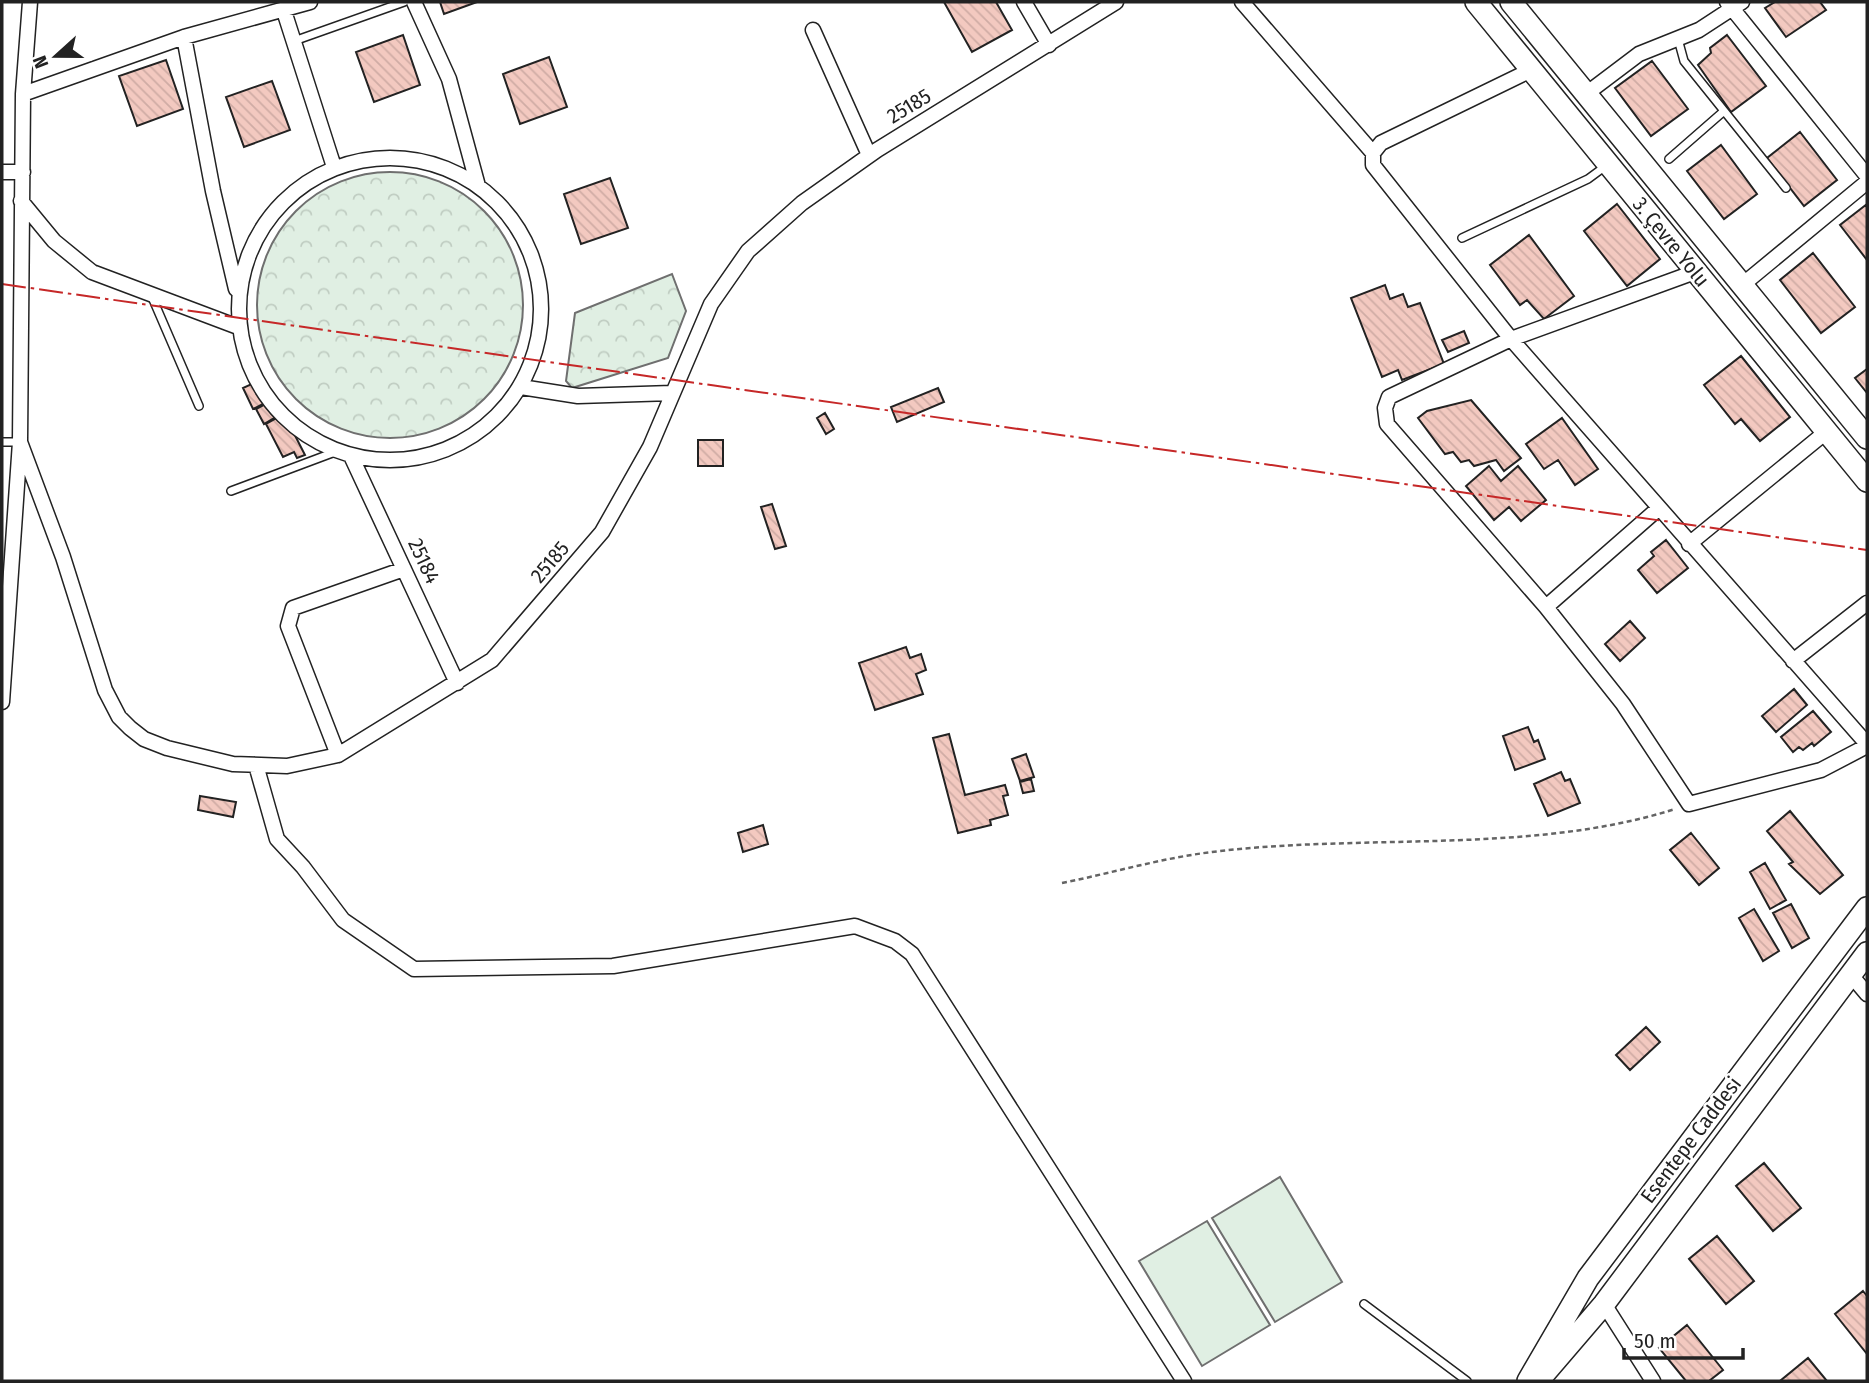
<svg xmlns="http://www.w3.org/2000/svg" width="1869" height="1383" font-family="'Fira Sans Condensed',sans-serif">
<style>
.park{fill:url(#park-crowns);stroke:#6f6f6f;stroke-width:2}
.pitch{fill:#e0efe3;stroke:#6f6f6f;stroke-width:2}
.building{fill:url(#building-back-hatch);stroke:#222;stroke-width:2}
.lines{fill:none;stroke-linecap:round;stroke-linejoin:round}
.service-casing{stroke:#222;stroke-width:10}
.minor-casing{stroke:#222;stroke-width:17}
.secondary-casing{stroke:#222;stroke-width:24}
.path{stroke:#646464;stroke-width:2.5;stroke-dasharray:5 3.5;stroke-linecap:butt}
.service{stroke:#fff;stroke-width:7}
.minor{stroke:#fff;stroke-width:14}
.secondary{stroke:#fff;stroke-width:21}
.power{stroke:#c62828;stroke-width:2;stroke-dasharray:24 5 3.5 5;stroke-linecap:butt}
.labels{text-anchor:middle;stroke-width:5;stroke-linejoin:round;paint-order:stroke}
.street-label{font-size:21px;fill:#222;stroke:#fff}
</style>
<defs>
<pattern id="park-crowns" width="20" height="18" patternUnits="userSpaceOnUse" patternTransform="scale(1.75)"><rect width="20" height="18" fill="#e0efe3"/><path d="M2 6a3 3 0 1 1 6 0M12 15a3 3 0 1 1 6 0" fill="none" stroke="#c0cdc2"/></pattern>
<pattern id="building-back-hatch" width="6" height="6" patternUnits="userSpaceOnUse" patternTransform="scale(1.75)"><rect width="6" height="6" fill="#f3c9c0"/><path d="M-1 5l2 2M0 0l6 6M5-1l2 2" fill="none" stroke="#d0aca5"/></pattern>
</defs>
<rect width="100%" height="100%" fill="#fff"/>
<!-- park -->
<path class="park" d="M257 305a133 133 0 1 1 266 0a133 133 0 1 1-266 0Z
M672,274l14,37 -18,47 -96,30 -6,-7 9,-68z"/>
<!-- pitch -->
<path class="pitch" d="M1280,1177l62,105 -67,40 -63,-104z
M1207,1221l63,104 -68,41 -63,-105z"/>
<!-- building -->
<path class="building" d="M440,2h37l-33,12z
M944,2h52l16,28 -40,22z
M1775,2h45l6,8 -40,27 -21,-29z
M403,35l17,50 -46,17 -18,-50z
M1727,35l39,51 -35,26 -33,-47 13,-12 -1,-5z
M549,57l18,50 -47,17 -17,-50z
M166,60l17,49 -46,17 -18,-50z
M1652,61l36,48 -37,27 -36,-48z
M272,81l18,49 -46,17 -18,-50z
M1800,132l37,48 -33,26 -37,-48z
M1721,145l36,49 -33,25 -37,-48z
M610,178l18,50 -47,16 -17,-50z
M1617,204l43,55 -33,27 -43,-55z
M1867,204v56l-27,-35z
M1529,235l45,61 -30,23 -17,-19 -7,5 -30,-40z
M1813,253l42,54 -34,26 -41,-53z
M1385,285l5,14 13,-5 5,13 12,-4 24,61 -42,16 -4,-10 -16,7 -31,-79z
M1464,331l5,12 -21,9 -6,-12z
M1741,356l49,61 -30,24 -19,-22 -6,5 -31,-39z
M1867,369v24l-12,-15z
M256,382l9,21 -12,6 -10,-21z
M938,388l6,14 -47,20 -6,-15z
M1471,400l50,58 -17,13 -8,-11 -22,6 -5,-6 -8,2 -8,-10 -8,2 -27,-36 9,-7z
M271,401l8,14 -15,9 -8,-15z
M825,413l9,16 -8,5 -9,-16z
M284,414l21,41 -8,3 -3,-6 -11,5 -17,-33z
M1562,418l36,51 -23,16 -17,-25 -14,9 -18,-25z
M698,440h25v26h-25z
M1489,466l12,15 17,-15 28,34 -25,21 -12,-14 -15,13 -28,-34z
M772,504l14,42 -11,3 -14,-42z
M1666,540l22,28 -31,25 -19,-23 16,-14 -3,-4z
M1630,621l15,17 -25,23 -15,-17z
M906,647l4,11 11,-4 5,16 -10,4 7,20 -48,16 -16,-47z
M1794,689l13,16 -31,27 -14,-16z
M1813,711l18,21 -17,14 -2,-3 -9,7 -4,-3 -6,5 -12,-15z
M1528,727l6,15 4,-2 7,19 -30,11 -12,-34z
M949,734l16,61 40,-10 3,10 -5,1 5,19 -18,5 1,5 -33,8 -25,-95z
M1026,754l8,23 -14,4 -8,-22z
M1561,772l4,9 5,-2 10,24 -32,13 -14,-32z
M1031,779l3,12 -11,2 -3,-11z
M200,796l36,6 -3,15 -35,-7z
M1790,811l53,64 -23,19 -31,-30 4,-2 -26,-31z
M763,825l5,19 -25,8 -5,-19z
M1691,833l28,35 -20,17 -29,-35z
M1765,863l21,37 -16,9 -20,-37z
M1791,904l18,34 -17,10 -19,-35z
M1754,909l25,42 -16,10 -24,-43z
M1646,1027l14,15 -30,28 -14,-15z
M1764,1163l37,45 -28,23 -37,-45z
M1717,1236l37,45 -28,23 -37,-45z
M1863,1291l4,5v58l-32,-40z
M1687,1325l36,45 -14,11h-23l-27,-33z
M1808,1358l19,23h-47z"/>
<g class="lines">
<!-- service casing -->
<g class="service-casing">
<path id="service" d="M1678,39l6,22 102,127
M294,41l110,-39
M1669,159l55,-48
M1462,238l126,-59 19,-14
M152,297l47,109
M2,442h18
M231,491l104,-39
M1364,1304l103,77"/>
</g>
<!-- minor casing -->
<g class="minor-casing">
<path id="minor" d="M414,2l35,77 29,107
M1024,2l25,43
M1242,2l131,151
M1727,2l140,174
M284,11l50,156
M813,30l56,125
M184,37l29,154 23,98
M1531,70l-150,73 -8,10v12l138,174 356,405
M23,94l161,-57 126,-35
M1586,94l53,-40 60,-24 43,-28
M239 309a151 151 0 1 1 302 0a151 151 0 1 1-302 0Z
M2,172h21
M21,201l33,40 38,31 146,55
M1741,286l126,-104
M521,387l57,9 94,-3
M20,442l43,115 42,133 14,27 11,11 14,11 23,9 66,16 54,2 51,-11 154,-95 110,-128 48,-85 61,-143 37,-53 54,-48 75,-53 239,-148
M352,458l105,225
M1659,508l-113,99 77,97 66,100 132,-34 46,-24
M1689,544l137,-112
M1546,607l-159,-183 -2,-16 4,-11 122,-58 184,-67
M1793,661l74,-58
M2,702l18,-260 3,-348 7,-92
M338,755l-50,-129 5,-18 111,-39
M256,765l21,74 26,28 40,53 71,49 199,-3 242,-40 40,15 17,13 272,427
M1851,975l16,19
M1604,1304l49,77"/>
</g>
<!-- secondary casing -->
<g class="secondary-casing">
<path id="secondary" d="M1476,2l391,479
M1511,2l356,436
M1544,1374l60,-70 263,-351
M1528,1381l60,-103 279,-370"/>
</g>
<!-- path -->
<path class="path" d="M1062,883c50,-10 100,-25 150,-31 151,-19 318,3 463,-43"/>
<!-- service -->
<use href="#service" class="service"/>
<!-- minor -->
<use href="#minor" class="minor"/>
<!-- secondary -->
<use href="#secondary" class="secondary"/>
<!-- power -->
<path class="power" d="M2,284l1865,266"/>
</g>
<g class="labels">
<!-- street labels -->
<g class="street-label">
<text transform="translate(909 106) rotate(-31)" y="7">25185</text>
<text transform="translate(1671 242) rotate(51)" y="7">3. Çevre Yolu</text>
<text transform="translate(424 561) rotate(65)" y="7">25184</text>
<text transform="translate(550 562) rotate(-50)" y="7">25185</text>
<text transform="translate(1691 1140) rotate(-53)" y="7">Esentepe Caddesi</text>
</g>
</g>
<!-- border -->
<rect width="1869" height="1383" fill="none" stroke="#222222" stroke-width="7"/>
<!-- north arrow -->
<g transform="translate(56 56) rotate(249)" stroke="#ffffff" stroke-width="5" paint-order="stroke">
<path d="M0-5L12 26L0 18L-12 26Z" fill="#222222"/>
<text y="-10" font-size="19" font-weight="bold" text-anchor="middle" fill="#222222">N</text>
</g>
<!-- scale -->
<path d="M1624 1348v10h119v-10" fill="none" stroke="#222222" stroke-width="3.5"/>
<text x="1634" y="1348" font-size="21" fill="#222222" stroke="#ffffff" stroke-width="5" paint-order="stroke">50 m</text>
</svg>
